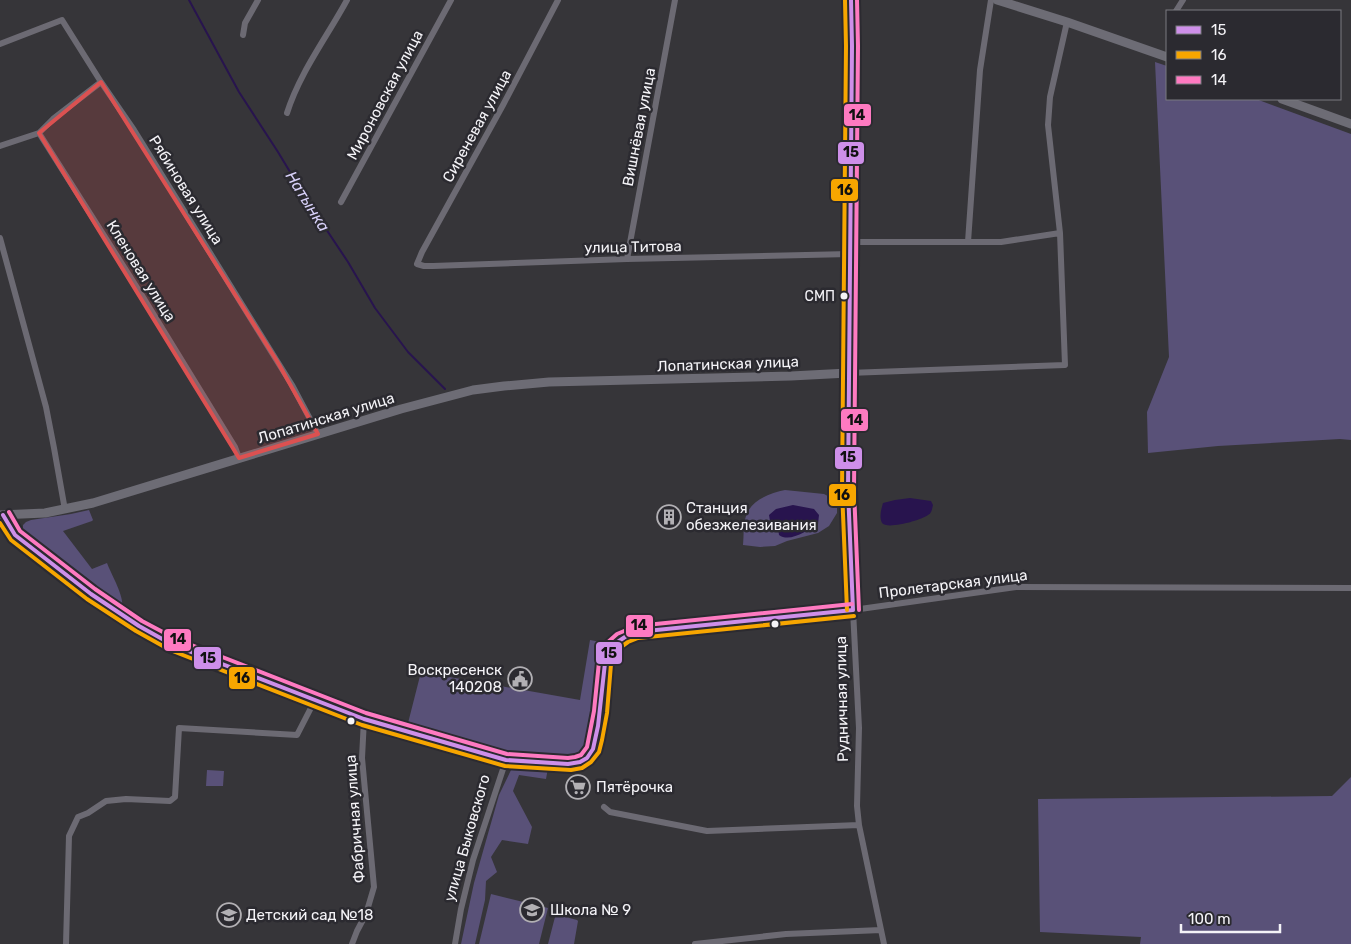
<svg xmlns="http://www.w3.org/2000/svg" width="1351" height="944" font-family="Rubik,sans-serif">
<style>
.green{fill:#595178}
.water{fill:#28144e}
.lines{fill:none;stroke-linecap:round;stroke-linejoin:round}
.stream{stroke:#28144e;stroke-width:2}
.minor{stroke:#6c6a73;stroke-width:6}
.tertiary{stroke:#6c6a73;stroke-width:8}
.secondary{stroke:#6d6c75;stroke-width:9}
.bus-1-casing{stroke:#2b2a30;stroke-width:8}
.bus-2-casing{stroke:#2b2a30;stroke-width:8}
.bus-3-casing{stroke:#2b2a30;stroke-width:8}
.bus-1{stroke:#ce8fe9;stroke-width:4}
.bus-2{stroke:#f7a600;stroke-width:4}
.bus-3{stroke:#fe7ac1;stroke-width:4}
.marked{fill:#dc5151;fill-opacity:0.2;stroke:#dc5151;stroke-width:4;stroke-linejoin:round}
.bus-dot{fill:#f4f3f7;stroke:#2b2a30;stroke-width:2}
.labels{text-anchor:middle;stroke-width:5;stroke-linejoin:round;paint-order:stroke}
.bus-label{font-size:14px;fill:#f4f3f7;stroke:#2b2a30;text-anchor:end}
.street-label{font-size:15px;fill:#f4f3f7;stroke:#2b2a30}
.poi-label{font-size:15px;fill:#f4f3f7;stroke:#2b2a30;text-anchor:start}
.water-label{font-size:16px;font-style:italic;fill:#d7d0f8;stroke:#2b2a30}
.line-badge{stroke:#2b2a30;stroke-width:2}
.pale-badge-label{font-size:14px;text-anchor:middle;font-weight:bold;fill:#111}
</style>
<rect width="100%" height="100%" fill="#363539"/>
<!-- green -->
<path class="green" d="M1155,62l12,4v33h89l95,35v306l-11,-1 -122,7 -70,7 -1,-41 22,-55z
M785,490l39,4 13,7v12l-8,13 -11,7 -31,8 -12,5 -15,1 -17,-2c1,-9 0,-21 3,-29 5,-16 24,-23 39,-26z
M89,510l4,10 -1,1 -29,10 29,38 15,-6c4,11 18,34 15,45l-7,-3 -51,-38 -39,-31 -2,-4v-7l3,-3 5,-2 40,-6z
M590,640l11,2 -2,52 -7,53 -15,10 -63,-2 -107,-28 14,-55 159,28z
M513,766l35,2 -2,11 -27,-4 -6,16 19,36 -4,17 -26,-4 -11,17 6,15 -11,9 -1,19 -10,44h-14l13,-61 25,-88z
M207,770l17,1 -1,15h-17z
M1351,777v167h-211l1,-7 -101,-5 -2,-133 294,-3z
M491,894l57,14 -9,36h-60z
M558,915l19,5 1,1 -4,23h-26l7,-27z"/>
<!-- water -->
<path class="water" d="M910,498l21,3 2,4c-1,4 -1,8 -5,10 -6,5 -41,15 -46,8 -3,-6 -1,-13 1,-20l12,-3z
M793,505l21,4 5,6 -1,9c-10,6 -28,19 -39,11l-1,-7 -8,-7 -1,-6 7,-6z"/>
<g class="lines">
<!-- stream -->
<path class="stream" d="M189,0l50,92 39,60 32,53 38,57 27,46 33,44 37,37"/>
<!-- minor -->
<path class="minor" d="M558,0l-55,105 -81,147 -5,12 7,2h9l194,-7 223,-5
M1176,11l7,-11
M243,35l2,-12 13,-23
M0,44l62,-24 39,62 33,48 143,231 15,24 26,49
M287,113c13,-41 40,-76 60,-113
M39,133l14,-14 48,-37
M0,146l39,-13 104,164 92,150 4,11
M341,202l110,-202
M0,238l46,169 8,41 11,62
M850,242h118l12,-172 11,-70
M968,242h33l59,-9
M627,259l48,-259
M848,373l217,-8 -5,-132 -12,-108 2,-28 17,-75
M604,807l6,5 97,19 152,-6
M66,944l3,-108 9,-19 10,-4 18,-12 20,-2 44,2 5,-4 4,-69 118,7 18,-35
M352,944l5,-13 9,-17 8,-27 -12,-129 2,-39
M455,944l6,-35 12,-49 33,-100
M695,944l91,-10 95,-4
M884,944l-25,-119 -2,-19 2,-78 -6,-118 163,-23 335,1"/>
<!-- tertiary -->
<path class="tertiary" d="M3,515l5,10 7,10 76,59 29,20 19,12 34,19 191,74 142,41 62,4c8,0 16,-2 21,-8 11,-12 14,-74 16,-93 7,-19 13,-25 32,-31l216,-22 -5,-120v-117"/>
<!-- secondary -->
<path class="secondary" d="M997,0l70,22 100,35
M1282,99l69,25
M0,515l45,-2 48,-10 308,-94 72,-19 31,-4 45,-4 242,-6 57,-3 4,-327 -1,-46"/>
<!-- bus-1 casing -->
<g class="bus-1-casing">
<path id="bus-1" d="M851,0l1,46 -4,444 5,120
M3,515l12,20 76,59 48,32 34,19 191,74 142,41 62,4 12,-2 7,-4 6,-9 5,-23 7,-63 5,-12 6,-8 9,-6 12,-5 216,-22"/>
</g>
<!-- bus-2 casing -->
<g class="bus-2-casing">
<path id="bus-2" d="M845,0l1,46 -4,444 5,120
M0,523l11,17 76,59 49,32 34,19 192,75 143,41 66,4 11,-2 9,-6 8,-10 3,-12 5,-27 4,-49 5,-10 5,-7 7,-5 10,-4 216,-22"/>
</g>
<!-- bus-3 casing -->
<g class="bus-3-casing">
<path id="bus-3" d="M857,0l1,46 -4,444 5,120
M9,512l11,19 75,58 47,32 34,18 190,74 141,41 61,4 7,-1 6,-2 6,-8 7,-36 5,-49 6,-14 3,-6 9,-8 19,-8 216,-22"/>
</g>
<!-- bus-1 -->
<use href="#bus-1" class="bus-1"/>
<!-- bus-2 -->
<use href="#bus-2" class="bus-2"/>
<!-- bus-3 -->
<use href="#bus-3" class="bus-3"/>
</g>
<!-- marked area -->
<path class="marked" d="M101,82l176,279 41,73 -79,24 -200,-325z"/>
<!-- icons -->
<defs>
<g id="building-ring" transform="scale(1.25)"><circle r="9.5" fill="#2b2a30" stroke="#b2b0b4" stroke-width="1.5"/><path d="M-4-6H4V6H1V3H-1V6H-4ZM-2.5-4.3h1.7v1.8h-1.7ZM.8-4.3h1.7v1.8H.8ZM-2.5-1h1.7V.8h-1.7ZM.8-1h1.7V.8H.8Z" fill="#b2b0b4"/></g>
<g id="civic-ring" transform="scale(1.25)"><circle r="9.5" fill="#2b2a30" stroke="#b2b0b4" stroke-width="1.5"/><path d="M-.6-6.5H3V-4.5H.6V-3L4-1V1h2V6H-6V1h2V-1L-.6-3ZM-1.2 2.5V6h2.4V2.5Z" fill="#b2b0b4"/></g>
<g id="supermarket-ring" transform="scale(1.25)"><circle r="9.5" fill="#2b2a30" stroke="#b2b0b4" stroke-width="1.5"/><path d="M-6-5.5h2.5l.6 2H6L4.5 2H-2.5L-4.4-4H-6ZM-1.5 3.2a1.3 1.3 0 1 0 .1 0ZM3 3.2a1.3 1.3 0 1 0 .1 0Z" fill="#b2b0b4"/></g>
<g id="school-ring" transform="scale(1.25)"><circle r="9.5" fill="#2b2a30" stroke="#b2b0b4" stroke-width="1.5"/><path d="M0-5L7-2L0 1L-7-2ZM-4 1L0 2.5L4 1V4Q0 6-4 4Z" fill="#b2b0b4"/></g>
</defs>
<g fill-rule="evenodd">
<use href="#building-ring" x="669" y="517"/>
<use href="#civic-ring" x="520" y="679"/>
<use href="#supermarket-ring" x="578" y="787"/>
<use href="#school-ring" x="532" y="910"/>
<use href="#school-ring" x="229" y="915"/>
</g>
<!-- markers -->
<g class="bus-dot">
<circle cx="844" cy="296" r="4.5"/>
<circle cx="775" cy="624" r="4.5"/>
<circle cx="351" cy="721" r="4.5"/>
</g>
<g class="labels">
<!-- bus labels -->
<g class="bus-label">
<text x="835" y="301">СМП</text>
</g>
<!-- street labels -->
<g class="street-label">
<text transform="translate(385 95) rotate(-62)" y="5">Мироновская улица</text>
<text transform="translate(477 126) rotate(-61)" y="5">Сиреневая улица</text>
<text transform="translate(639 127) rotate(-79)" y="5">Вишнёвая улица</text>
<text transform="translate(186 190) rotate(58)" y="5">Рябиновая улица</text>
<text transform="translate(633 247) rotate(-1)" y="5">улица Титова</text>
<text transform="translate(141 271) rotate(58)" y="5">Кленовая улица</text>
<text transform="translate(728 364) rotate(-2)" y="5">Лопатинская улица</text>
<text transform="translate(326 418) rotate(-17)" y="5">Лопатинская улица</text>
<text transform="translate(953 584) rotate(-7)" y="5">Пролетарская улица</text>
<text transform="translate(842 699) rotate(-91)" y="5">Рудничная улица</text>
<text transform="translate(355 819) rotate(-94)" y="5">Фабричная улица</text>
<text transform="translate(467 838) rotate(-74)" y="5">улица Быковского</text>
</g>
<!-- poi labels -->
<g class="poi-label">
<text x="686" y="513">Станция<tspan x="686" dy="17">обезжелезивания</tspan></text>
<text x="502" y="675" text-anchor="end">Воскресенск<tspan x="502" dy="17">140208</tspan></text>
<text x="596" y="792">Пятёрочка</text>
<text x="550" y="915">Школа № 9</text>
<text x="246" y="920">Детский сад №18</text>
</g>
<!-- water labels -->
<g class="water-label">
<text transform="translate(308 201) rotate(58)" y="6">Натынка</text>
</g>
</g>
<g class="line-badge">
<rect x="843" y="103" width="29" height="24" rx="5" fill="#fe7ac1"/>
<rect x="837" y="141" width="28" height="24" rx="5" fill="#ce8fe9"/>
<rect x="830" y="178" width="29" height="24" rx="5" fill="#f7a600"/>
<rect x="840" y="408" width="29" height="24" rx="5" fill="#fe7ac1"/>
<rect x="834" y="446" width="29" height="24" rx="5" fill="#ce8fe9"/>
<rect x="828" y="483" width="29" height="24" rx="5" fill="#f7a600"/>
<rect x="625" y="614" width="29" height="24" rx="5" fill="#fe7ac1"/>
<rect x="163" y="628" width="29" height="24" rx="5" fill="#fe7ac1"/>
<rect x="595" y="641" width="28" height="24" rx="5" fill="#ce8fe9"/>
<rect x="193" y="646" width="29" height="24" rx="5" fill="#ce8fe9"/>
<rect x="228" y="666" width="28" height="24" rx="5" fill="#f7a600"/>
</g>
<g class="pale-badge-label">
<text x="857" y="120">14</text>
<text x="851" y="157">15</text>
<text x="845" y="195">16</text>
<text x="855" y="425">14</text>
<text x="848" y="462">15</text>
<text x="842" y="500">16</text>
<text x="639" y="630">14</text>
<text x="178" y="644">14</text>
<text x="609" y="658">15</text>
<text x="208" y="663">15</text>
<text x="242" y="683">16</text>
</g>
<!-- legend -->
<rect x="1166" y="10" width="175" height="90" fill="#2b2a30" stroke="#7b7a80"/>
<rect x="1176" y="26" width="25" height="8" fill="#ce8fe9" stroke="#7b7a80"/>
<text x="1211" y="35" font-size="15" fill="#f4f3f7">15</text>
<rect x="1176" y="51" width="25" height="8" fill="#f7a600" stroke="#7b7a80"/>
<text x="1211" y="60" font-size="15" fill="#f4f3f7">16</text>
<rect x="1176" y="76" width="25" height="8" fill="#fe7ac1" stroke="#7b7a80"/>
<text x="1211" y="85" font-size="15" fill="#f4f3f7">14</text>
<!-- scale -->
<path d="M1181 924v8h99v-8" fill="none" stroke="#f4f3f7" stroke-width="2.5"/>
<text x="1188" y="924" font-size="15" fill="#f4f3f7" stroke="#2b2a30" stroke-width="4" paint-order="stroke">100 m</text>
</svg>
